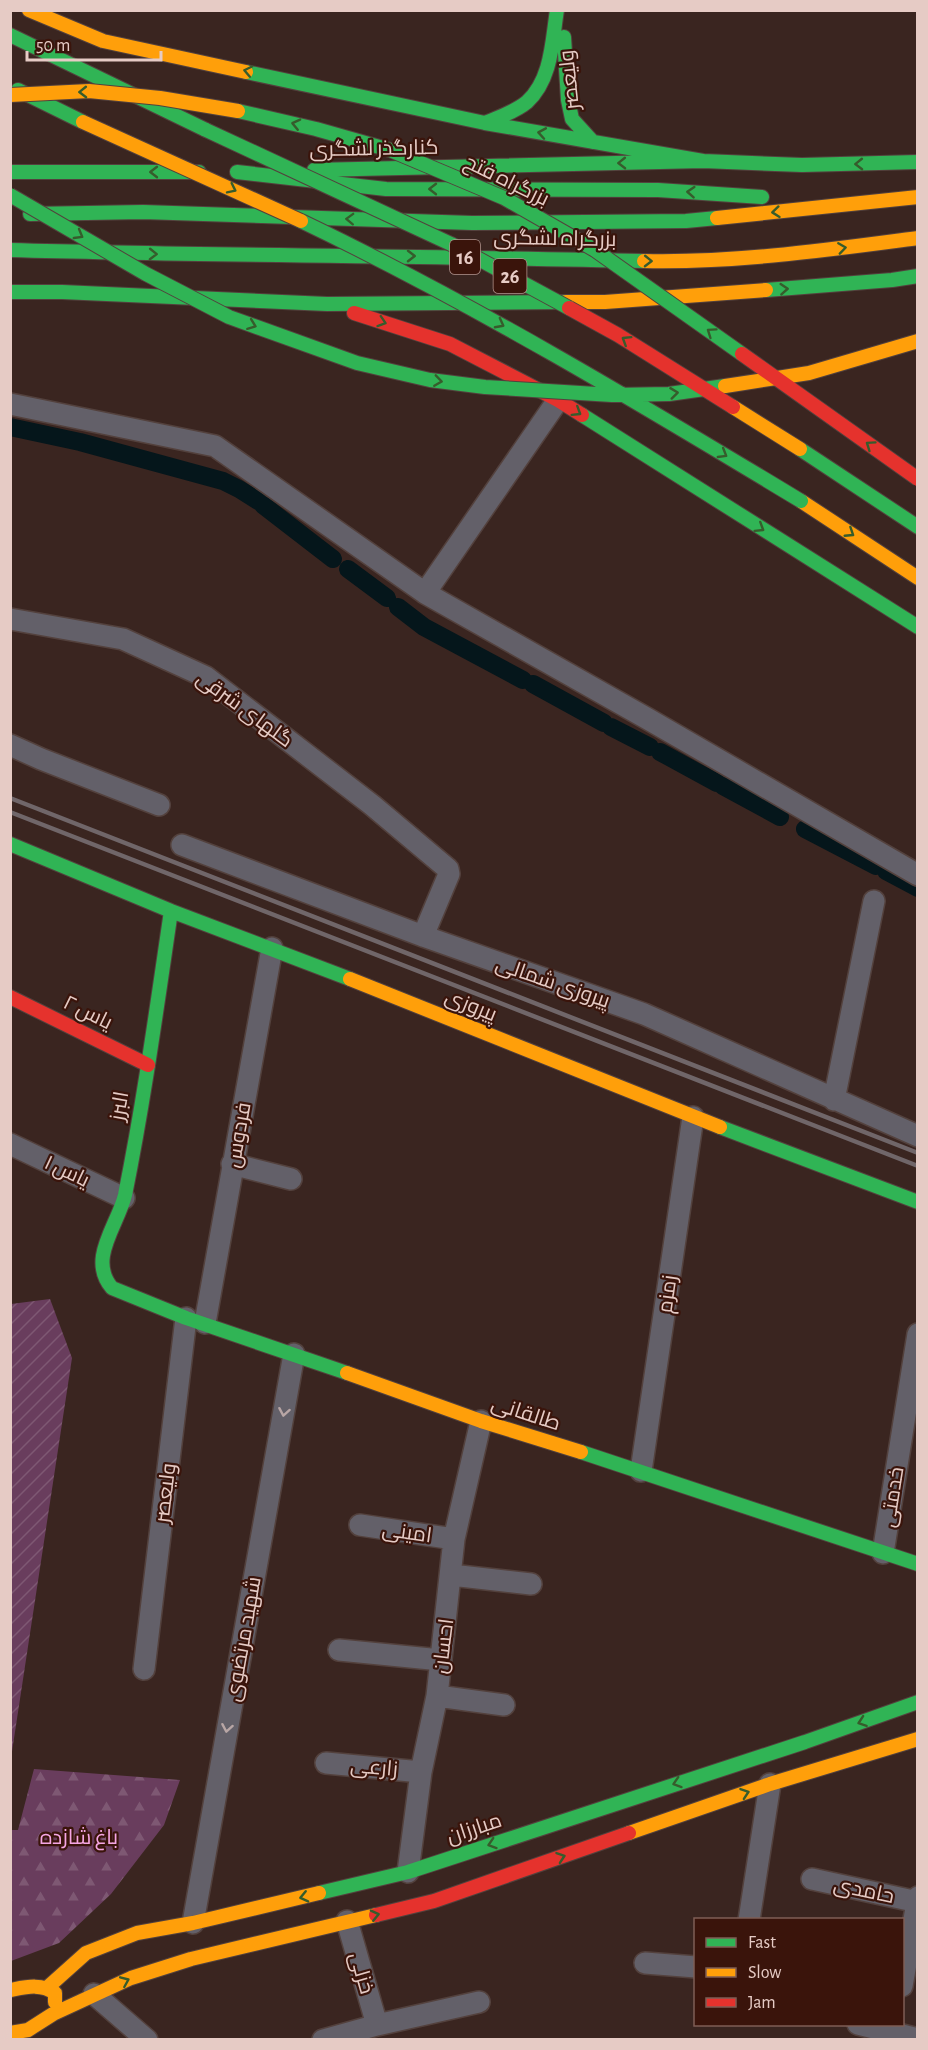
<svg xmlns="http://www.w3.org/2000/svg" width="928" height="2050" font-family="'Alegreya Sans',Cairo,sans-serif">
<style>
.forest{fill:url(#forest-firs)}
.garden{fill:url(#garden-furrows)}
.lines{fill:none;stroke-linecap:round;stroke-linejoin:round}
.canal{stroke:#05161b;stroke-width:18}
.street-casing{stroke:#53413d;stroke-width:24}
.fast-casing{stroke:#53413d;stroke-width:16}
.slow-casing{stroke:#53413d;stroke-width:16}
.jam-casing{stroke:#53413d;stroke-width:16}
.street{stroke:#636069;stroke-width:21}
.fast{stroke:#30b455;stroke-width:14}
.slow{stroke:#ff9f0a;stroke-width:14}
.jam{stroke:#e5322d;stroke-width:14}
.rail{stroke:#706669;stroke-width:4.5}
.fast-bridge-casing{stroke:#53413d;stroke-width:16;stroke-linecap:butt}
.slow-bridge-casing{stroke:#53413d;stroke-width:16;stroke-linecap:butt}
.jam-bridge-casing{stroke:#53413d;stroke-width:16;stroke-linecap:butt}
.fast-bridge{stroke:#30b455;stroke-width:14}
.slow-bridge{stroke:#ff9f0a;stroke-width:14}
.jam-bridge{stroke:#e5322d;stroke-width:14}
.oneway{stroke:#365c2c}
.oneway2{stroke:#b8a6a5}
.labels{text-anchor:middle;stroke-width:4.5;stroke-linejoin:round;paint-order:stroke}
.shield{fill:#3a140b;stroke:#b2948d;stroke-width:1.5}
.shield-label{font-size:20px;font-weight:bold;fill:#e6cbc5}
.street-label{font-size:21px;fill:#e6cbc5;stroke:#3a140b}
.park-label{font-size:21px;fill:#f5a6e4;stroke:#3a140b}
</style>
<defs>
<pattern id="forest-firs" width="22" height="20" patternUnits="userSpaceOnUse" patternTransform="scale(1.5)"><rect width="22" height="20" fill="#693d5d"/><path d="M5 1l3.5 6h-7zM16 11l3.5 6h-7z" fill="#7e5873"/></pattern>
<pattern id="garden-furrows" width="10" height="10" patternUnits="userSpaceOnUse" patternTransform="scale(1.5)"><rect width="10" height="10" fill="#693d5d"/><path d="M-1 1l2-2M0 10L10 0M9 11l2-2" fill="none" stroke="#7e5873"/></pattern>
</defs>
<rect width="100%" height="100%" fill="#3a2520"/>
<!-- forest -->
<path class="forest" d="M34,1769l146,11 -16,45 -53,69 -52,49 -48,18v-131h7z"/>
<!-- garden -->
<path class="garden" d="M50,1299l22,59 -61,400v-454z"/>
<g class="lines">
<!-- canal -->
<path class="canal" d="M10,427l70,15 143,39 16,8 19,12
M263,505l70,54
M348,569l39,29
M398,607l26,20 99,53
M533,684l71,39
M611,727l39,20
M660,752l57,31
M723,786l57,31
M805,829l71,37
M886,871l32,17"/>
<!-- street casing -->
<g class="street-casing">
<path id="street" d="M10,404l205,42 210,147 223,126 270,156
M425,593l133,-193
M10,619l113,20 83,38 166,128 76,64 1,5 -26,62
M10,745l31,14 118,46
M182,845l241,91 221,78 274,122
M834,1100l40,-199
M10,1144l114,54
M232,1164l59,15
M205,1323l67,-375
M641,1471l52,-354
M360,1525l94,14
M883,1553l35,-219
M451,1575l80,9
M339,1650l102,10
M144,1669l42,-351
M437,1696l67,9
M326,1763l95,9
M408,1872l13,-100 16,-76 17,-157 27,-118
M812,1879l106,23
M749,1920l21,-136
M347,1921l30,104
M193,1923l101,-569
M645,1963l51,4
M902,1986l16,-89
M94,1994l53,46
M858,2024l60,15
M323,2040l54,-15 102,-23"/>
</g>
<!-- fast casing -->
<g class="fast-casing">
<path id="fast" d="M10,35l196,95
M564,37l4,63 4,19 21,23
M246,72l239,51 218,38
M18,90l65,32
M485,123c14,-6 30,-11 42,-21 25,-23 25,-61 30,-92
M314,170l389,-9 99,4 116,-3
M10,172h189
M237,172l149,17 272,1 104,7
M30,214l113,-2 329,11 214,-2 31,-3
M10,250c211,6 423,6 634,11
M766,290l126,-10 26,-4
M10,292h52l265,12 239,-2
M582,415l336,212
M800,449l118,78
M10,844l161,67 179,68
M171,911c-14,95 -27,190 -46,284 -7,30 -38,64 -13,93l74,30 161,55
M720,1127l198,75
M581,1452l337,112
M319,1893l89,-21 397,-130 113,-40"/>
</g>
<!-- slow casing -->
<g class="slow-casing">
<path id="slow" d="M29,10l74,31 143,31
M717,218l201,-21
M644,261c92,2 183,-11 274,-23
M566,302h39l161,-12
M801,501l117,77
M350,979l370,148
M347,1373l134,48 100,31
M629,1833l141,-49 148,-45
M48,1987l38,-34 51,-20 56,-10 126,-30
M10,1990c16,-3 31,-7 45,3v9
M10,2033l18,-3 25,-16 78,-36 60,-19 185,-44"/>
</g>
<!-- jam casing -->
<g class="jam-casing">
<path id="jam" d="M354,313l96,31 108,56 24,15
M10,997l138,68
M376,1915l58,-14 195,-68"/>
</g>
<!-- street -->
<use href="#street" class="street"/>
<!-- fast -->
<use href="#fast" class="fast"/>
<!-- slow -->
<use href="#slow" class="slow"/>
<!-- jam -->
<use href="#jam" class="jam"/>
<!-- rail -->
<path class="rail" d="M10,798l908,355
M10,812l908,354"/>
<!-- fast-bridge casing -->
<g class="fast-bridge-casing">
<path id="fast-bridge" d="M238,111l78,18 74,21 114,48 91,52 147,104
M206,130l245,114 118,64
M10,195l136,79 83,43 128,46 73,17 55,7 127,8 57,-1 56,-8
M301,221c173,83 336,181 500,280"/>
</g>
<!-- slow-bridge casing -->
<g class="slow-bridge-casing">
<path id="slow-bridge" d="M10,95l79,-4 71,7 78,13
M83,122l218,99
M725,386l84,-13 109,-32
M733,407l67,42"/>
</g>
<!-- jam-bridge casing -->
<g class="jam-bridge-casing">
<path id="jam-bridge" d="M569,308l49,27 115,72
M742,354l176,125"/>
</g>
<!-- fast-bridge -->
<use href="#fast-bridge" class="fast-bridge"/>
<!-- slow-bridge -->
<use href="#slow-bridge" class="slow-bridge"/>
<!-- jam-bridge -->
<use href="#jam-bridge" class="jam-bridge"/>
</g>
<!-- one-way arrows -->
<defs><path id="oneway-chevron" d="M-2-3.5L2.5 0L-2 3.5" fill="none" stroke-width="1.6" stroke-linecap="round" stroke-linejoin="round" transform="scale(1.5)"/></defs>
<g class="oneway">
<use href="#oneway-chevron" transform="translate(248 71) rotate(-168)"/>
<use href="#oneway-chevron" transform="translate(83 92) rotate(179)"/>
<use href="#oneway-chevron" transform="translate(296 124) rotate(-167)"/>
<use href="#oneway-chevron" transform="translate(542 133) rotate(-170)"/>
<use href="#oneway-chevron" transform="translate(622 163) rotate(179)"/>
<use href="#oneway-chevron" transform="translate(859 164) rotate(179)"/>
<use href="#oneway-chevron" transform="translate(154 172) rotate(-180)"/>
<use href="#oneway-chevron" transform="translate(232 189) rotate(26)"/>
<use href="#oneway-chevron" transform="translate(433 189) rotate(180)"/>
<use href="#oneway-chevron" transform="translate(691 192) rotate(-176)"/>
<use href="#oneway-chevron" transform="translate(776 212) rotate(174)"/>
<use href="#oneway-chevron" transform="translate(350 219) rotate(-178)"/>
<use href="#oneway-chevron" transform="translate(79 235) rotate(30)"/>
<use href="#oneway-chevron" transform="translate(842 248) rotate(-8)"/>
<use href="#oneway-chevron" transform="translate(153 254) rotate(1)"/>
<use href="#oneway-chevron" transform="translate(411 256)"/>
<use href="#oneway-chevron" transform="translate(648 261) rotate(1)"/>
<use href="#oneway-chevron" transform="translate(784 289) rotate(-4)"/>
<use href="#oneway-chevron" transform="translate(382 322) rotate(18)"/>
<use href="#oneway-chevron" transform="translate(500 324) rotate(28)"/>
<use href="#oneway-chevron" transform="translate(252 325) rotate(21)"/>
<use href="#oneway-chevron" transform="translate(711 332) rotate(-145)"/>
<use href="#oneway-chevron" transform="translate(626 340) rotate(-148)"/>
<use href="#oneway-chevron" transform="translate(438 381) rotate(8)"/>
<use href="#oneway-chevron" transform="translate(674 393) rotate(-7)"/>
<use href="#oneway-chevron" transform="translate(577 412) rotate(32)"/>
<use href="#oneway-chevron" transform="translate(870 445) rotate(-145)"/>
<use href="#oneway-chevron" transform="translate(723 454) rotate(31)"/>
<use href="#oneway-chevron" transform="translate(760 528) rotate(32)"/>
<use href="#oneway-chevron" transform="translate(850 533) rotate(33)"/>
<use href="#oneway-chevron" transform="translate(862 1722) rotate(161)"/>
<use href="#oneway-chevron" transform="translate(677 1783) rotate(162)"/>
<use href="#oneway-chevron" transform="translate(745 1793) rotate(-19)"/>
<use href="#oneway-chevron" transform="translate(492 1844) rotate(162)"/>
<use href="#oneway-chevron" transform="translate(561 1857) rotate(-19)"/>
<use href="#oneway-chevron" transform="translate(304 1897) rotate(167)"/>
<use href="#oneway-chevron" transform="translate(375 1915) rotate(-13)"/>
<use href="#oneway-chevron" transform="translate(125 1981) rotate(-23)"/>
</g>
<g class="oneway2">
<use href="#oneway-chevron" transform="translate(284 1412) rotate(100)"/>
<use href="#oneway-chevron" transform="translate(227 1728) rotate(100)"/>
</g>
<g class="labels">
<!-- shield labels -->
<g class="shield">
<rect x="450" y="240" width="30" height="34" rx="4.5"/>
<rect x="493.5" y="259" width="33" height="34" rx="4.5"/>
</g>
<g class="shield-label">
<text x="465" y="264">16</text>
<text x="510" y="283">26</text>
</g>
<!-- street labels -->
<g class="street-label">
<text transform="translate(569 80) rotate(-96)" y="7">ولیعصر</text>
<text transform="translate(374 148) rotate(-1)" y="7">کنارگذر لشگری</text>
<text transform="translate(507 180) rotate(26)" y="7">بزرگراه فتح</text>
<text transform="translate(555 238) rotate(1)" y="7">بزرگراه لشگری</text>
<text transform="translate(245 709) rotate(36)" y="7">گلهای شرقی</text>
<text transform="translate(553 982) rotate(19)" y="7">پیروزی شمالی</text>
<text transform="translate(471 1005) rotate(22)" y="7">پیروزی</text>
<text transform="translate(88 1012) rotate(26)" y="7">یاس ۲</text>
<text transform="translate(119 1106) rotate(-80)" y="7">البرز</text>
<text transform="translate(238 1135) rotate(-80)" y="7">فردوس</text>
<text transform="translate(67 1171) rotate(25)" y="7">یاس ۱</text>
<text transform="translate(667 1294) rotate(-82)" y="7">زمزم</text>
<text transform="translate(526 1413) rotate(18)" y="7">طالقانی</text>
<text transform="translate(165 1493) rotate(-83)" y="7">ولیعصر</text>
<text transform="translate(892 1497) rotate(-81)" y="7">خدمتی</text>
<text transform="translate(407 1532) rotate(8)" y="7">امینی</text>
<text transform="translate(243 1639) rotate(-80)" y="7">شهید مرتضوی</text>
<text transform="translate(443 1646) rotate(-83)" y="7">احسان</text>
<text transform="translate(374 1767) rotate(5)" y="7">زارعی</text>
<text transform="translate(474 1828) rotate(-18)" y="7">مبارزان</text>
<text transform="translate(864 1890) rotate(12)" y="7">حامدی</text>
<text transform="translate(362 1973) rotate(74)" y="7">خزلی</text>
</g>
<!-- park labels -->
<g class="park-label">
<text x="79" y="1844">باغ شازده</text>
</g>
</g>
<!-- border -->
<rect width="928" height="2050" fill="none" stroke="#e6cbc5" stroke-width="24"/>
<!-- legend -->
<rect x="694" y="1918" width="210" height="108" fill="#3a140b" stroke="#7f5d55" stroke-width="1.5"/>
<rect x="706" y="1938" width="30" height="9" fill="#30b455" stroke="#7f5d55" stroke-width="1.5"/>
<text x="748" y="1948" font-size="18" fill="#e6cbc5">Fast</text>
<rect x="706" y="1968" width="30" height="9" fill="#ff9f0a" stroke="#7f5d55" stroke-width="1.5"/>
<text x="748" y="1978" font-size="18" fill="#e6cbc5">Slow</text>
<rect x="706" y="1998" width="30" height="9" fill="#e5322d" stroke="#7f5d55" stroke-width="1.5"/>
<text x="748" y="2008" font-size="18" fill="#e6cbc5">Jam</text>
<!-- scale -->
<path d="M27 51v9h134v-9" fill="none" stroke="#e6cbc5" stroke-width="3"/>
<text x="36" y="51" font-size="18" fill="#e6cbc5" stroke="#3a140b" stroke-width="4.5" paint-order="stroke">50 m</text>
</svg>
